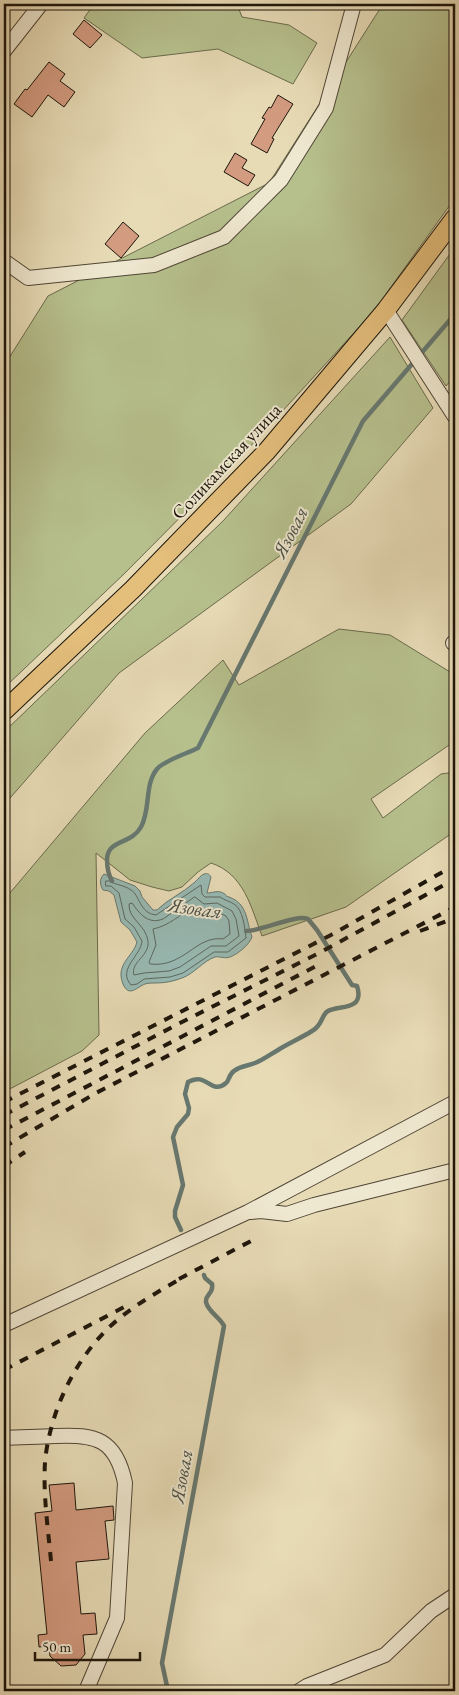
<svg xmlns="http://www.w3.org/2000/svg" width="459" height="1695" font-family="'EB Garamond',serif">
<style>
.green{fill:#b6c08d;stroke:#6a6a4c}
.water{fill:#98bab4;stroke:#677870}
.lines{fill:none;stroke-linecap:round;stroke-linejoin:round}
.shore{stroke:#5a6860;stroke-width:1}
.stream{stroke:#677870;stroke-width:4.5}
.building{fill:#d39b80;stroke:#1d150b}
.minor-casing{stroke:#504636;stroke-width:16}
.major-casing{stroke:#1d150b;stroke-width:20}
.minor{stroke:#efe8d0;stroke-width:14}
.major{stroke:#e4be7b;stroke-width:18}
.rail{stroke:#1d150b;stroke-width:4;stroke-dasharray:9 9;stroke-linecap:butt}
.labels{text-anchor:middle;stroke-width:4;stroke-linejoin:round;paint-order:stroke}
.street-label{font-size:19px;fill:#1d150b;stroke:#efe8d0}
.water-label{font-size:20px;font-style:italic;fill:#484f46;stroke:#efe8d0}
</style>
<rect width="100%" height="100%" fill="#e7dbb6"/>
<filter id="stains"><feTurbulence type="fractalNoise" baseFrequency=".004" numOctaves="4"/><feColorMatrix values="0 0 0 0 .2 0 0 0 0 .09 0 0 0 0 .02 0 0 0 .5 -.17"/></filter>
<radialGradient id="worn" r=".72"><stop offset=".6" stop-color="#630" stop-opacity="0"/><stop offset="1" stop-color="#630" stop-opacity=".3"/></radialGradient>
<!-- green -->
<path class="green" d="M94,4h143l5,13 47,8 28,18 -24,41 -75,-35 -76,9 -58,-40z
M383,4h72v194l-82,114 -127,139 -121,122 -121,115v-322l44,-70 221,-113z
M455,247v128l-9,11 -44,-66z
M390,337l43,71 -82,96 -232,169 -115,132v-73l219,-211z
M339,629l51,6 65,40v66l-84,58 12,19 58,-44 14,-2v59l-109,76 -84,29c-11,-29 -18,-62 -51,-73l-13,9 -16,15 -13,4 -17,-4 -22,-7 -34,-27 3,182 -17,16 -78,41v-192l141,-167 78,-73 16,25z"/>
<!-- water -->
<path class="water" d="M104,874l31,12 5,5 2,6 11,13h4c11,-11 26,-17 38,-28 3,-3 6,-7 9,-8 4,-1 5,0 7,3l-4,16c5,0 11,-3 16,0 6,3 0,2 6,4 19,7 17,23 23,40 -3,8 -14,17 -22,20 -5,2 -11,-1 -15,0 -12,4 -21,17 -33,21 -8,3 -16,5 -26,5 -3,0 -9,0 -11,1 -8,3 -16,14 -22,0 -8,-20 10,-27 14,-42l-7,-12 -9,-8 -7,-27 -5,-4 -6,-1c-3,-5 -4,-11 1,-16z"/>
<g class="lines">
<!-- shore -->
<path class="shore" d="M106,881h3c7,4 15,4 22,9 9,5 8,23 25,25l45,-30 1,9 3,3h15c4,3 9,4 14,7 9,5 11,25 12,34l-18,14h-14l-31,21 -13,4 -26,2 -7,5 -6,1c-14,-16 10,-29 11,-44l-8,-14 -9,-8 -6,-26 -8,-7h-5z
M195,897l9,7 13,-1 15,8 4,8 3,17 -13,10h-15l-31,21 -11,4 -25,2 -10,2c-4,-13 16,-19 14,-34 -2,-16 -20,-22 -19,-37l3,-1c8,11 16,22 31,16z
M195,907l9,5 11,-1 11,5 3,5 1,13 -7,5c-27,-4 -39,29 -73,25l-1,-2 7,-17 -3,-16c16,-3 27,-15 42,-22z"/>
<!-- stream -->
<path class="stream" d="M112,881c-4,-7 -5,-14 -5,-22 1,-20 24,-14 34,-32 10,-18 3,-42 16,-58 6,-8 31,-16 41,-21l165,-327 92,-107
M181,1230l-6,-13v-6l8,-26 -10,-48 4,-10 11,-13 1,-6 -4,-14 3,-12c19,-11 23,14 38,1 3,-2 3,-9 8,-12 6,-5 14,-5 21,-8 8,-3 16,-9 23,-13 11,-7 23,-12 34,-19 11,-6 9,-16 16,-20 11,-6 37,0 29,-25l-5,-1 -35,-55 -9,-11c-12,-5 -46,12 -62,12
M168,1691l-6,-28 62,-337c-4,-9 -16,-14 -18,-24 -1,-8 8,-8 6,-18l-7,-6 -1,-3"/>
</g>
<!-- building -->
<path class="building" d="M84,20l18,15 -12,13 -17,-14z
M49,62l16,12 -5,7 15,11 -11,15 -16,-12 -16,22 -18,-13 11,-15 2,1z
M278,95l15,9 -21,34 2,1 -7,14 -16,-9 14,-25 -3,-1 7,-11 2,1z
M235,153l12,7 -5,8 13,7 -7,11 -24,-14z
M123,222l16,14 -18,22 -16,-14z
M74,1483l2,27 37,-4 1,14 -9,1 4,38 -33,3 5,52 14,-1 2,21 -14,1 2,19 -9,11 -15,1 -11,-10 -1,-10 -10,1 -1,-12 9,-1 -12,-121 17,-2 -3,-26z"/>
<g class="lines">
<!-- minor casing -->
<g class="minor-casing">
<path id="minor" d="M4,51l37,-47
M4,261l24,17 126,-13 70,-28 57,-57 45,-72 28,-104
M386,310l69,107
M453,643h2
M251,1212l10,-1 26,3 27,-9 141,-35
M4,1325l244,-113 207,-110
M4,1438c17,-1 34,-1 51,-2 41,-2 61,3 70,47l-8,135 -31,73
M299,1691l8,-5 78,-31 46,-44 24,-16"/>
</g>
<!-- major casing -->
<g class="major-casing">
<path id="major" d="M4,711l129,-122 134,-138 119,-141 69,-92"/>
</g>
<!-- minor -->
<use href="#minor" class="minor"/>
<!-- major -->
<use href="#major" class="major"/>
<!-- rail -->
<path class="rail" d="M420,931l35,-13
M4,1102l327,-167 124,-70
M4,1115l178,-93 137,-69 136,-74
M4,1130l316,-166
M4,1147l92,-54 359,-186
M4,1166l21,-14
M179,1279l72,-38
M4,1370l124,-65
M51,1561c-3,-33 -8,-66 -6,-99 5,-53 33,-111 76,-145 20,-16 42,-28 64,-41"/>
</g>
<g class="labels">
<!-- street labels -->
<g class="street-label">
<text transform="translate(226 461) rotate(-47)" y="7">Соликамская улица</text>
</g>
<!-- water labels -->
<g class="water-label">
<text transform="translate(290 532) rotate(-63)" y="7">Язовая</text>
<text transform="translate(195 908) rotate(8)" y="7">Язовая</text>
<text transform="translate(181 1476) rotate(-80)" y="7">Язовая</text>
</g>
</g>
<!-- margin -->
<rect width="459" height="1695" fill="none" stroke="#e7dbb6" stroke-width="20"/>
<rect x="5" y="5" width="449" height="1685" fill="none" stroke="#1d150b" stroke-width="2.5"/>
<rect x="10" y="10" width="439" height="1675" fill="none" stroke="#1d150b"/>
<!-- scale -->
<path d="M35 1652v8h105v-8" fill="none" stroke="#1d150b" stroke-width="2.5"/>
<text x="42" y="1652" font-size="15" fill="#1d150b" stroke="#efe8d0" stroke-width="4" paint-order="stroke">50 m</text>
<rect width="100%" height="100%" filter="url(#stains)"/>
<rect width="100%" height="100%" fill="url(#worn)"/>
</svg>
